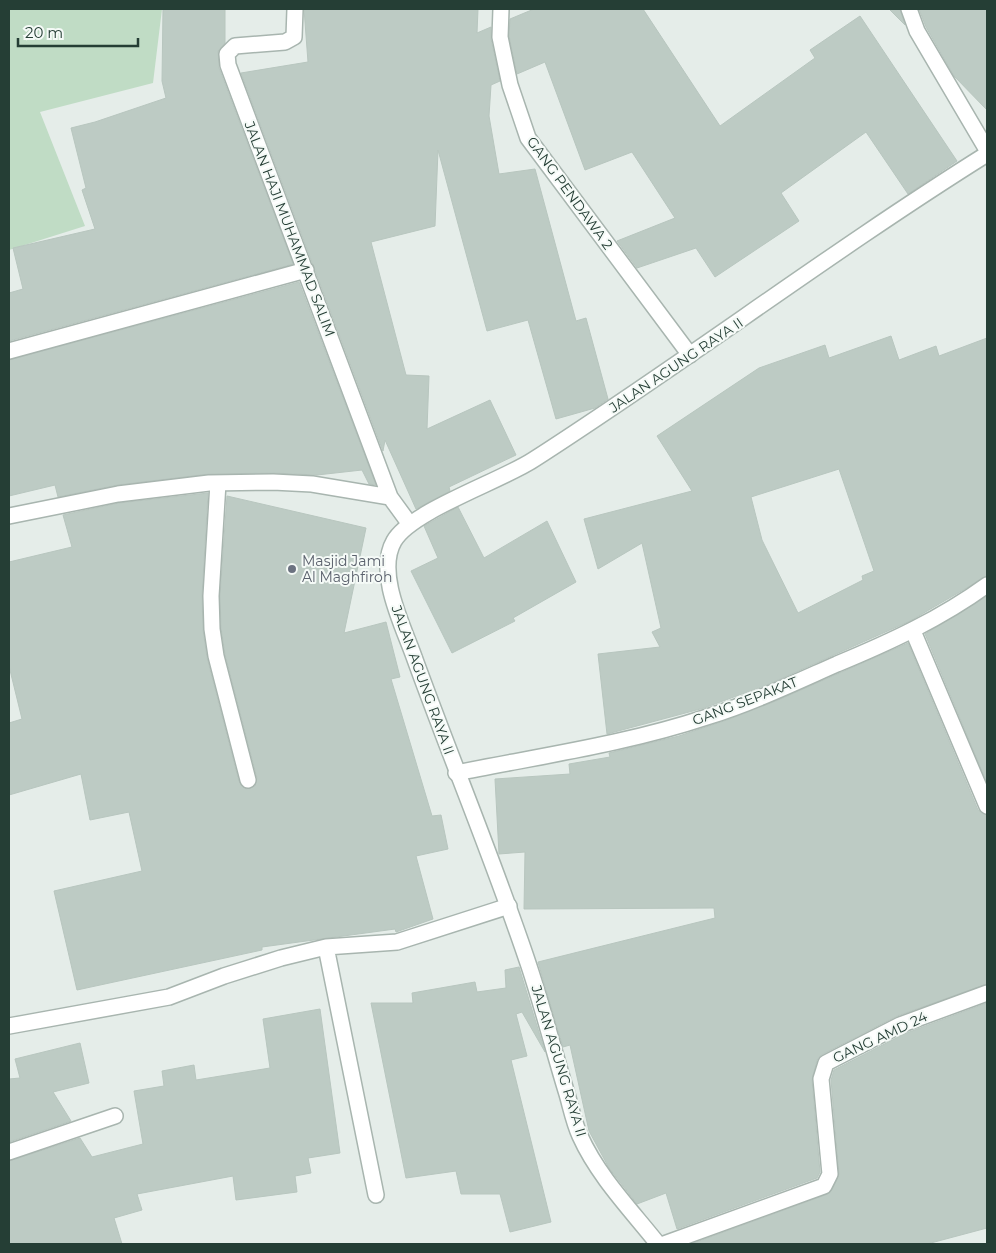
<svg xmlns="http://www.w3.org/2000/svg" width="996" height="1253" font-family="Montserrat,sans-serif">
<style>
.green{fill:#c0dcc5}
.building{fill:#bdcbc4;stroke:#b8c6bf;fill-rule:evenodd}
.lines{fill:none;stroke-linecap:round;stroke-linejoin:round}
.minor-casing{stroke:#a8b5af;stroke-width:18}
.tertiary-casing{stroke:#a8b5af;stroke-width:18}
.minor{stroke:#fff;stroke-width:15}
.tertiary{stroke:#fff;stroke-width:15}
.worship-dot{fill:#6b7280;stroke:#f5faf7;stroke-width:2}
.labels{text-anchor:middle;stroke-width:4;stroke-linejoin:round;paint-order:stroke}
.street-label{font-size:14px;fill:#253e35;stroke:#f5faf7}
.worship-label{font-size:14px;fill:#5b616d;stroke:#f5faf7;text-anchor:start}
</style>
<rect width="100%" height="100%" fill="#e5ede9"/>
<!-- green -->
<path class="green" d="M9,9h153l-9,74 -113,29 45,114 -76,24z"/>
<!-- building -->
<path class="building" d="M163,9h62v34l-7,8 1,17 74,196 -284,77v-48l14,-4 -10,-41 82,-19 -13,-39 4,-2 -15,-60 24,-6 71,-24 -4,-17z
M304,9h174l-1,24 14,-6v12l9,42 -9,4 -2,31 10,58 36,-5 41,152 10,-3 22,81 -13,9 -39,11 -28,-99 -41,11 -49,-181 -3,76 -64,16 35,133 23,1 -2,53 63,-29 26,55 -67,32 1,4 -34,18 -31,-69 -2,11 -142,-378 67,-11z
M534,9h109l77,117 95,-68 -5,-8 50,-34 97,145 -49,33 -42,-62 -85,61 18,28 -84,56 -19,-29 -59,20 -20,-27 58,-23 -43,-66 -47,18 -40,-108 -28,12 -8,-38 1,-17z
M889,9h11l5,16z
M919,9h68v101l-33,-34 -28,-49z
M299,282l77,203 -7,-1 -7,-14 -45,5 -44,-2 -64,1 -92,11 -59,12 -3,-12 -46,11v-136z
M891,336l8,24 37,-14 3,10 48,-18v238l-77,45 -141,63 -65,24 -97,26 -9,-80 62,-7 -8,-15 9,-4 -19,-85 -44,26 -14,-50 108,-28 -35,-55 102,-68 66,-23 4,13zM839,469l35,102 -12,5 1,4 -65,33 -36,-73 -11,-43z
M208,493l-6,102 1,35 4,28 32,124 7,7 9,-3 2,-8 -32,-124 -4,-26 -1,-32 7,-100 139,32 -22,105 42,-11 14,55 -9,2 41,137 9,-1 7,34 -32,7 17,63 -37,13 -1,-3 -133,18v3l-185,40 -23,-99 88,-20 -13,-59 -39,8 -9,-46 -72,21v-72l13,-4 -13,-53v-104l63,-15 -9,-32 56,-12z
M458,507l26,51 63,-37 29,61 -63,36 2,3 -63,32 -41,-82 27,-13 -14,-32z
M987,596v187l-62,-149z
M908,643l70,167 9,5v169l-90,32 -76,39 -4,5 -5,20 8,92 -3,6 -140,51 -11,-36 -29,11 -28,-36 -20,-37 -19,-86 -7,2 -25,-85 177,-44 -1,-10 -190,1 1,-57 -26,2 -4,-75 75,-5 -1,-10 41,-7 -1,-4 70,-17 48,-16 49,-19z
M519,967l26,85 -23,-40 -6,2 11,42 -16,4 40,162 -41,10 -10,-38h-39l-5,-23 -50,7 -35,-175h42l-1,-10 63,-11 2,10 29,-4 -1,-18z
M987,1003v225l-60,16h-236l137,-50 4,-4 7,-16 -8,-94 3,-10 70,-36z
M320,1009l20,144 -32,5 3,15 -16,3 2,16 -61,8 -3,-24 -96,18 5,16 -28,8 8,26h-113v-83l71,-23 12,19 51,-13 -9,-53 30,-5 -2,-15 32,-6 2,15 74,-12 -7,-49z
M80,1043l9,40 -36,9 18,29 -62,21v-63l11,-1 -5,-19z"/>
<g class="lines">
<!-- minor casing -->
<g class="minor-casing">
<path id="minor" d="M295,9l-1,28 -9,5 -50,4 -8,8 1,11 162,432
M501,9l-1,28 10,48 18,53 162,217
M909,9l8,22 70,119
M9,351l297,-81
M218,483l-7,113 1,33 4,27 32,124
M9,516l109,-22 91,-11 64,-1 39,2 78,13 19,26
M913,631l74,175
M456,773c84,-17 170,-29 251,-56 45,-14 87,-34 130,-53 53,-22 103,-45 150,-79
M326,947l50,248
M9,1026l160,-29 55,-21 57,-18 45,-11 71,-5 112,-36
M9,1152l106,-36
M664,1244l160,-58 6,-12 -9,-95 5,-16 74,-38 87,-32"/>
</g>
<!-- tertiary casing -->
<g class="tertiary-casing">
<path id="tertiary" d="M658,1244c-27,-34 -60,-68 -78,-108 -6,-13 -9,-28 -13,-42 -13,-42 -24,-86 -38,-128 -35,-105 -78,-207 -116,-312 -11,-30 -37,-82 -19,-113 17,-30 107,-60 139,-81 154,-99 299,-209 454,-306"/>
</g>
<!-- minor -->
<use href="#minor" class="minor"/>
<!-- tertiary -->
<use href="#tertiary" class="tertiary"/>
</g>
<!-- markers -->
<circle class="worship-dot" cx="292" cy="569" r="5"/>
<g class="labels">
<!-- street labels -->
<g class="street-label">
<text transform="translate(570 193) rotate(54)" y="5">GANG PENDAWA 2</text>
<text transform="translate(290 229) rotate(69)" y="5">JALAN HAJI MUHAMMAD SALIM</text>
<text transform="translate(676 365) rotate(-34)" y="5">JALAN AGUNG RAYA II</text>
<text transform="translate(423 680) rotate(70)" y="5">JALAN AGUNG RAYA II</text>
<text transform="translate(745 701) rotate(-21)" y="5">GANG SEPAKAT</text>
<text transform="translate(880 1037) rotate(-25)" y="5">GANG AMD 24</text>
<text transform="translate(559 1061) rotate(73)" y="5">JALAN AGUNG RAYA II</text>
</g>
<!-- worship labels -->
<g class="worship-label">
<text x="302" y="566">Masjid Jami<tspan x="302" dy="16">Al Maghfiroh</tspan></text>
</g>
</g>
<!-- border -->
<rect width="996" height="1253" fill="none" stroke="#253e35" stroke-width="20"/>
<!-- scale -->
<path d="M18 38v8h120v-8" fill="none" stroke="#253e35" stroke-width="2.5"/>
<text x="25" y="38" font-size="15" fill="#253e35" stroke="#f5faf7" stroke-width="4" paint-order="stroke">20 m</text>
</svg>
